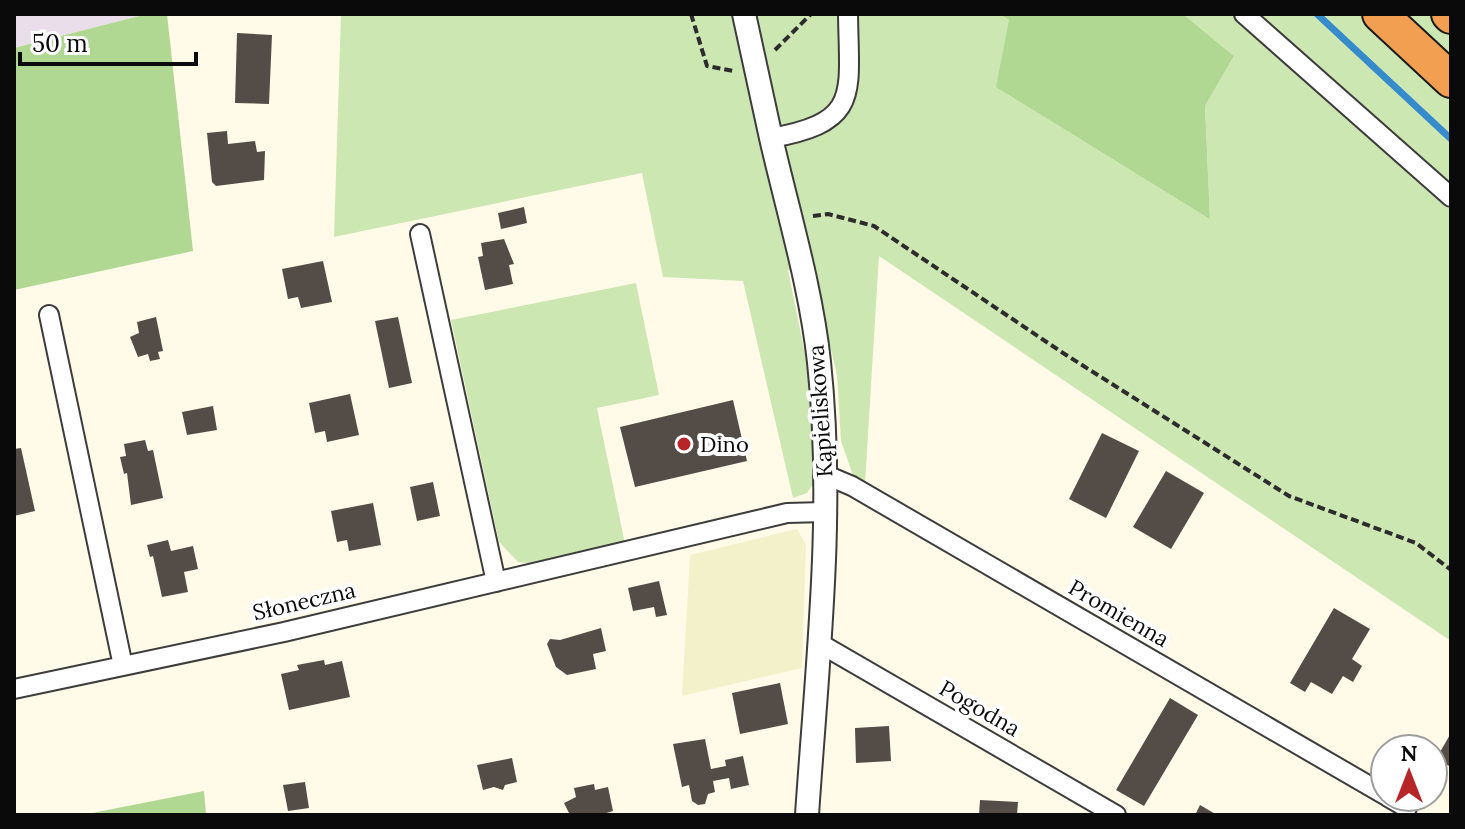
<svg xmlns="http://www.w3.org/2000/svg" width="1465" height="829" font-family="Lora,serif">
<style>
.industrial{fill:#e9deea}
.farmland{fill:#f3f1c9}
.green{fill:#cde7b3}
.forest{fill:#b0d893}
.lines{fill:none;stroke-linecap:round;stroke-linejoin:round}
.stream{stroke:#368ccb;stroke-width:7}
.building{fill:#534c47}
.minor-casing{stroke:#3d3d3d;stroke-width:22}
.tertiary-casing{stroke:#3d3d3d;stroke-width:26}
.motorway-casing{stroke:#1b1b1b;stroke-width:38}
.path{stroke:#2c2c2c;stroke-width:4;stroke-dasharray:8 4;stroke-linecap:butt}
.minor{stroke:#fff;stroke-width:18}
.tertiary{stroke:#fff;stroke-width:22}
.motorway{stroke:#f39f52;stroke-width:34}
.poi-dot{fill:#b82529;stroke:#fff;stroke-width:3}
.labels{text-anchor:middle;stroke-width:8;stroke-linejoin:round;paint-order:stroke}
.street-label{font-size:22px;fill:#0a0a0a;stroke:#fff}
.poi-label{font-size:22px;fill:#0a0a0a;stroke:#fff;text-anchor:start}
</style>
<rect width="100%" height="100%" fill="#fffbe8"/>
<!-- industrial -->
<path class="industrial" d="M14,14h133l-133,34z"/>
<!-- farmland -->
<path class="farmland" d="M797,529l9,16 -4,123 -120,28 8,-141z"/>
<!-- green -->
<path class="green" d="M341,14h658l10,6 201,198 -5,-112 29,-50 -51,-42h268v627l-572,-385 -14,227 -11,-5 -13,-37 -4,-66 -26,-110 -23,5 28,138v72l-9,13 -14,5 -50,-217 -80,-4 -21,-104 -308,64z
M636,283l23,112 -62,13 28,136 -89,20 -18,-2 -19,-20 -48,-222z"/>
<!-- forest -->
<path class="forest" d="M147,14h20l26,237 -179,39v-242z
M999,14h184l51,42 -29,50 5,113 -214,-132 13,-67z
M204,791l2,24h-124z"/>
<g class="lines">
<!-- stream -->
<path class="stream" d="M1317,14l134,125"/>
</g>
<!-- building -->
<path class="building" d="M237,33l35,2 -3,69 -34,-1z
M227,131l1,13 27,-3 2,11 8,-1 -1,29 -48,6 -4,-4 -5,-49z
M524,207l3,16 -26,6 -3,-16z
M504,239l10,25 -5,1 4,19 -28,6 -7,-33 5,-1 -2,-13z
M323,261l9,41 -31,6 -3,-11 -10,2 -6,-30z
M156,317l7,34 -5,1 2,7 -10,2 -2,-7 -10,3 -8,-20 9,-4 -2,-11z
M398,317l14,66 -23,5 -14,-67z
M350,394l9,41 -32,7 -2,-11 -10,2 -6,-30z
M733,400l14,61 -112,26 -15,-60z
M213,406l4,24 -30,5 -5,-23z
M1102,433l37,18 -33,67 -37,-19z
M145,440l3,11 5,-1 10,48 -32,7 -4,-32 -3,1 -4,-17 6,-1 -2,-12z
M21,448l14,63 -21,5v-67z
M1166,471l38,22 -33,56 -38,-22z
M433,482l7,34 -23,5 -7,-34z
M373,503l8,42 -32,6 -2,-11 -10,2 -6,-31z
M168,540l3,11 22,-5 5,23 -14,3 4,20 -26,5 -9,-41 -3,1 -3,-12z
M659,581l8,34 -11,2 -2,-10 -21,4 -5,-23z
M1334,608l36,21 -18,30 10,7 -9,16 -10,-6 -11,18 -21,-12 -6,10 -15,-9z
M601,628l5,23 -13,3 3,15 -29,6 -11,-8 -9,-23 3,-5 10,1z
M324,660l1,5 17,-4 8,36 -61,13 -8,-36 18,-4 -2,-5z
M780,683l8,41 -48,10 -8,-41z
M1170,698l28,17 -54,91 -28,-16z
M889,726l2,35 -35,2 -1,-35z
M1451,733v34l-15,-8z
M705,739l6,30 15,-3 -1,-6 18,-4 6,29 -18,4 -2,-11 -16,3 2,11 -7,2 -3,10 -7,1 -6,-4 -3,-16 -7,2 -9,-43z
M512,758l5,24 -12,3 -2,5 -9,-3 -11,3 -6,-25z
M305,782l4,26 -21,3 -5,-26z
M594,784l1,6 13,-3 5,24 -13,4h-30l-6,-12 12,-6 -2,-9z
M980,800l38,2 -1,13h-38z
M1200,805l17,10h-22z"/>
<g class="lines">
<!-- minor casing -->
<g class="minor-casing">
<path id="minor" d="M1244,14l207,183
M771,138c90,-16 78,-43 77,-124
M420,234l76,348
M49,315l74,351
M826,475l26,11 533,309
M819,643l297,172
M14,689l270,-57 503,-119 37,-1
M1388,797l19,11"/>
</g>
<!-- tertiary casing -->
<g class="tertiary-casing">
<path id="tertiary" d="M744,14c9,41 18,83 27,124 17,74 40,149 48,224 16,150 -2,303 -12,453"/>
</g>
<!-- motorway casing -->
<g class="motorway-casing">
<path id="motorway" d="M1380,14l71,66
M1449,14l2,2"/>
</g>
<!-- path -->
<path class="path" d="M691,14l16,52 26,5
M775,50l36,-36
M813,216l15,-2 46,12 189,127 226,143 127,47 35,27"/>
<!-- minor -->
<use href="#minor" class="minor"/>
<!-- tertiary -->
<use href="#tertiary" class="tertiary"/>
<!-- motorway -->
<use href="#motorway" class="motorway"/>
</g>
<!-- markers -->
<circle class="poi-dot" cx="684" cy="444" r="8"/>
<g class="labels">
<!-- street labels -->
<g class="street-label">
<text transform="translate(820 411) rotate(-94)" y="8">Kąpieliskowa</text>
<text transform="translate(304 601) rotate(-13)" y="8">Słoneczna</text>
<text transform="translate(1119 613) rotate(30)" y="8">Promienna</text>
<text transform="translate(980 708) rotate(30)" y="8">Pogodna</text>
</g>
<!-- poi labels -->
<g class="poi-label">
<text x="700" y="452">Dino</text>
</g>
</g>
<!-- border -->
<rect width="1465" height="829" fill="none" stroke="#0a0a0a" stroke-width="32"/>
<!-- north arrow -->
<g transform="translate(1409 773)"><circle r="38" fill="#ffffff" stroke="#9d9d9d" stroke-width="2"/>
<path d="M0-6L14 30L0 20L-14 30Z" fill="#b82529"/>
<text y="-12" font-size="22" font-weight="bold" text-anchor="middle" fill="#0a0a0a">N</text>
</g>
<!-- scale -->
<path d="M20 52v12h176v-12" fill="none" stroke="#0a0a0a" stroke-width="4"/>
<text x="32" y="52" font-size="24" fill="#0a0a0a" stroke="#ffffff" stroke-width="6" paint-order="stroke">50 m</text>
</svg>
